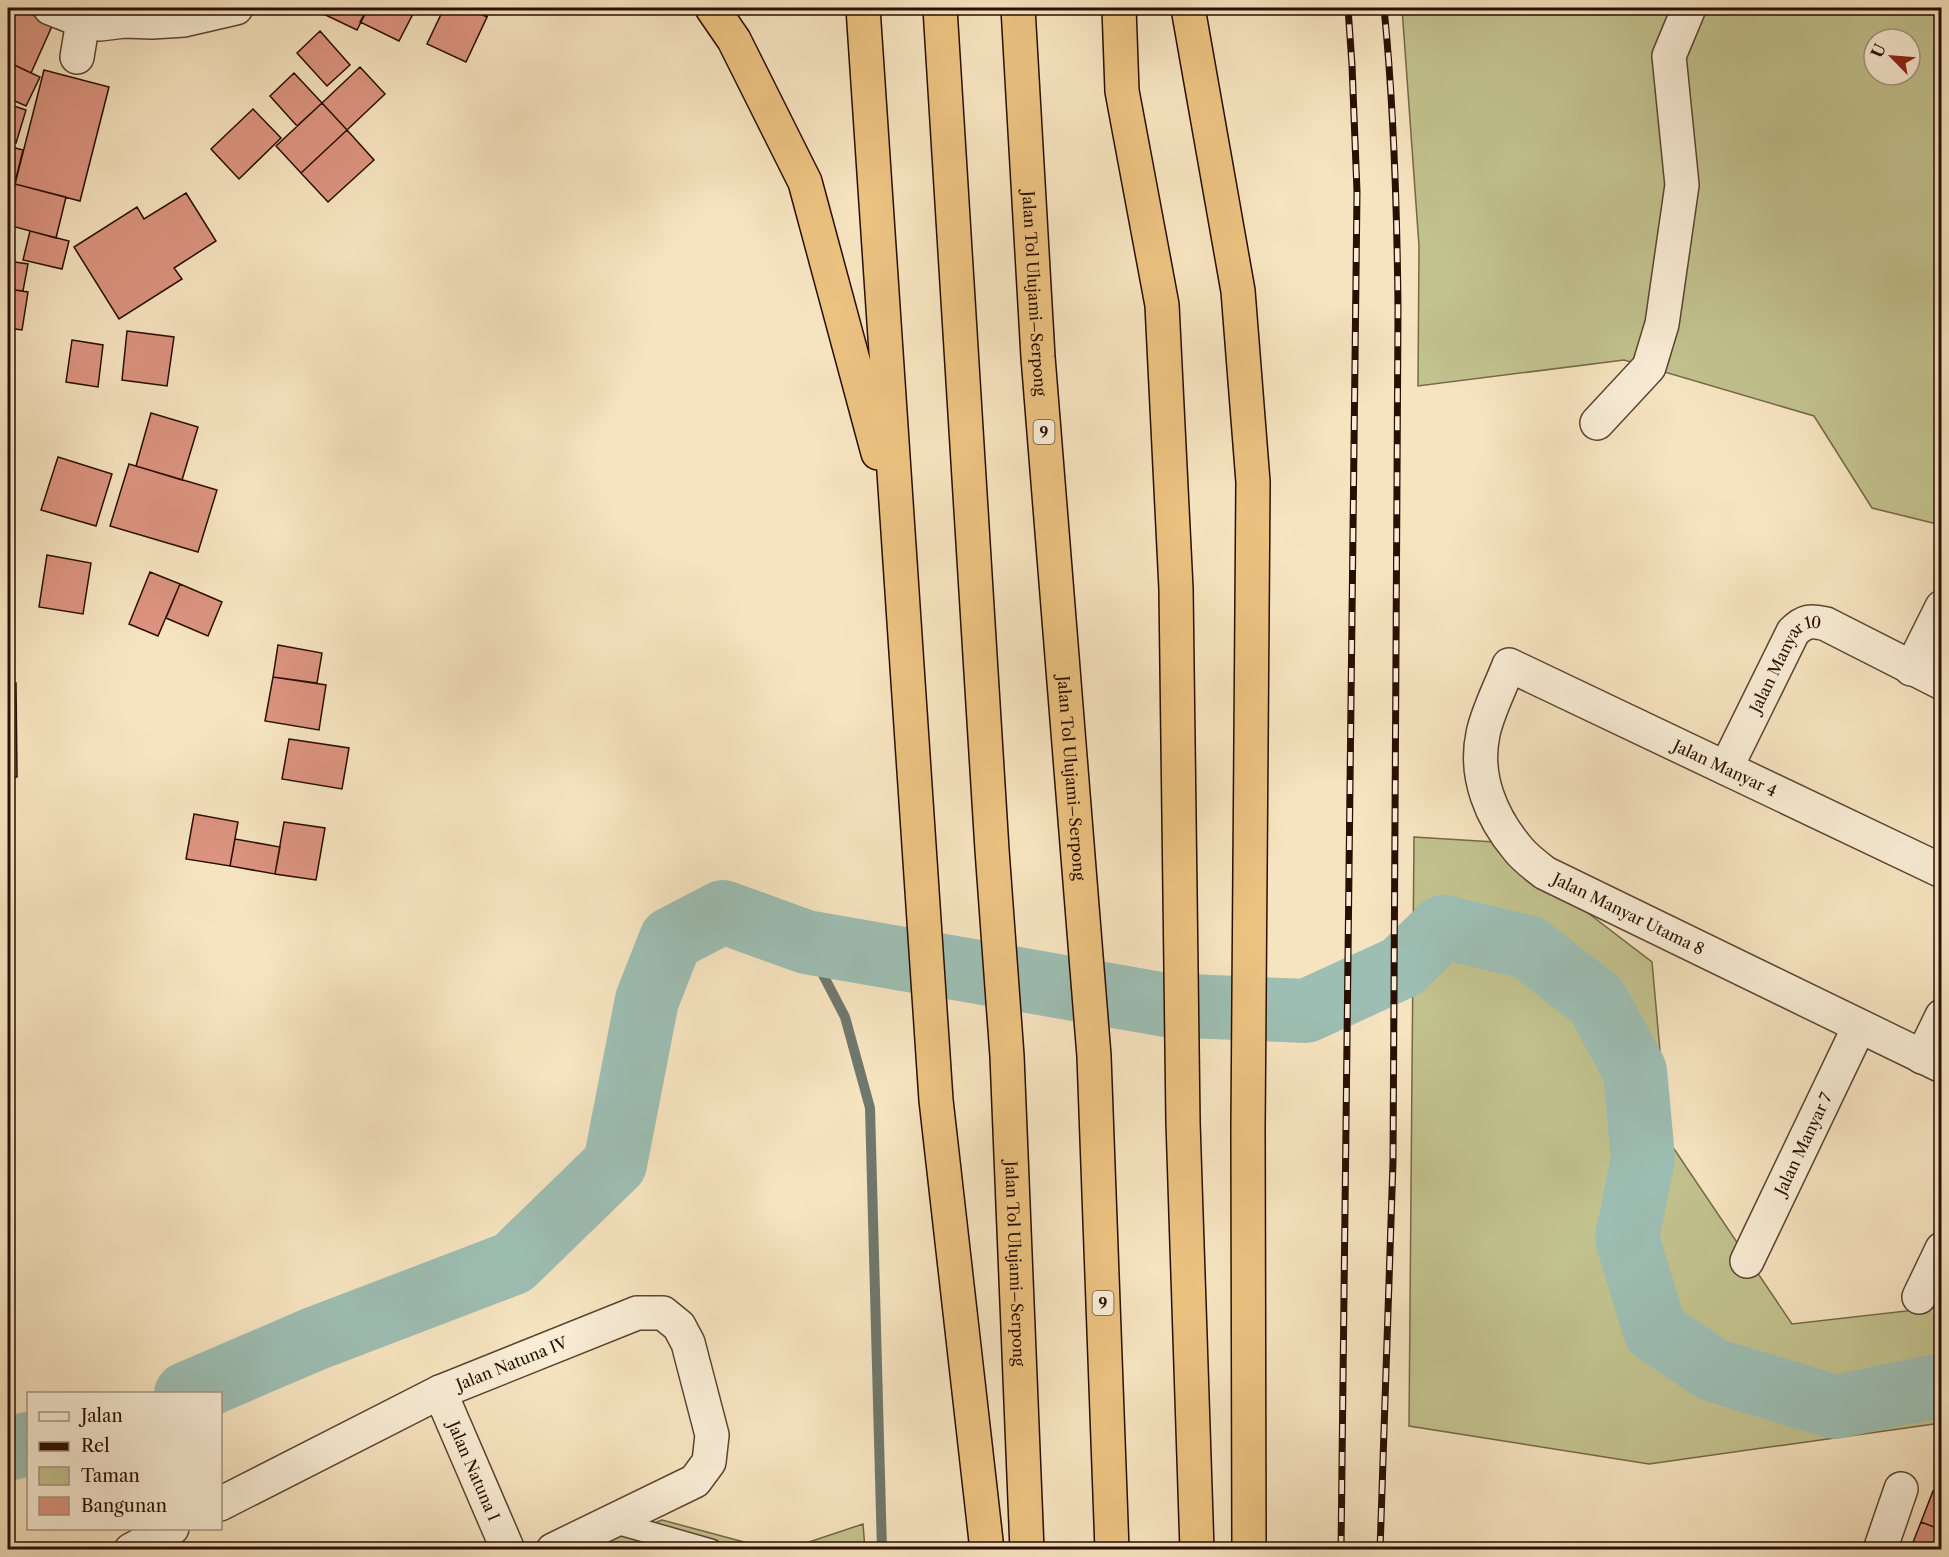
<svg xmlns="http://www.w3.org/2000/svg" width="1949" height="1557" font-family="'Libre Caslon Text',serif">
<style>
.green{fill:#c2c28e;stroke:#766848;stroke-width:1.5;fill-rule:evenodd}
.lines{fill:none;stroke-linecap:round;stroke-linejoin:round}
.stream{stroke:#6f786d;stroke-width:10}
.river{stroke:#9dbeb3;stroke-width:64}
.building{fill:#dc9480;stroke:#290e03;stroke-width:1.5}
.lane-casing{stroke:#5c4432;stroke-width:24}
.street-casing{stroke:#5c4432;stroke-width:36}
.highway-casing{stroke:#290e03;stroke-width:36}
.lane{stroke:#f9edd6;stroke-width:21}
.street{stroke:#f9edd6;stroke-width:33}
.highway{stroke:#ebc280;stroke-width:33}
.rail-casing{stroke:#290e03;stroke-width:7}
.rail{stroke:#f9edd6;stroke-width:4.5;stroke-dasharray:14;stroke-linecap:butt}
.labels{text-anchor:middle;stroke-width:6;stroke-linejoin:round;paint-order:stroke}
.shield{fill:#f9edd6;stroke:#675142;stroke-width:1.5}
.shield-label{font-size:15px;font-weight:bold;fill:#290e03}
.street-label{font-size:16px;fill:#290e03;stroke:#f9edd6}
</style>
<rect width="100%" height="100%" fill="#f6e4c0"/>
<filter id="stains"><feTurbulence type="fractalNoise" baseFrequency=".00333" numOctaves="4"/><feColorMatrix values="0 0 0 0 .2 0 0 0 0 .09 0 0 0 0 .02 0 0 0 .5 -.17"/></filter>
<radialGradient id="worn" r=".72"><stop offset=".6" stop-color="#630" stop-opacity="0"/><stop offset="1" stop-color="#630" stop-opacity=".3"/></radialGradient>
<!-- green -->
<path class="green" d="M1402,8h539v517l-69,-17 -58,-92 -190,-56 -206,26 1,-140zM1874,39h36v36h-36z
M1414,837l81,5 157,120 16,178 124,184 149,-17v116l-292,41 -240,-38z
M662,1520l108,29 -168,1 3,-9z
M863,1524l2,25h-77z"/>
<g class="lines">
<!-- stream -->
<path class="stream" d="M806,942l39,75 25,91 12,442"/>
<!-- river -->
<path class="river" d="M186,1394l128,-55 199,-76 102,-99 32,-164 24,-61 52,-27 83,30 360,63 140,6 96,-44 41,-40 85,20 69,54 38,70 8,87 -16,80 28,93 58,39 122,37 107,-22
M8,1449l20,-5"/>
</g>
<!-- building -->
<path class="building" d="M8,8h9l36,16 -22,49 -23,-11z
M311,8h57l-11,22z
M368,8h48l-17,33 -39,-19z
M444,8h24l19,9 -21,45 -39,-18z
M468,8h23l-4,9z
M320,31l30,34 -23,21 -30,-33z
M8,62l32,15 -14,29 -18,-8z
M360,67l25,27 -38,36 -25,-27z
M44,70l65,17 -29,114 -65,-17z
M294,73l28,30 -25,23 -27,-30z
M322,103l25,27 -46,43 -25,-27z
M8,104l18,6 -10,33 -8,-2z
M253,109l28,29 -42,41 -28,-30z
M347,130l27,30 -46,42 -27,-29z
M8,146l15,4 -11,44 -4,-1z
M15,184l51,13 -10,41 -48,-13v-14z
M186,193l30,48 -42,27 8,11 -63,40 -45,-72 63,-40 7,12z
M30,231l39,10 -7,28 -39,-9z
M8,261l20,3 -5,27 -15,-2z
M8,289l20,3 -6,38 -14,-2z
M127,331l47,6 -7,49 -45,-6z
M72,340l31,5 -5,42 -32,-5z
M151,413l47,14 -16,53 -46,-14z
M58,457l54,17 -16,52 -55,-16z
M129,464l88,26 -19,62 -88,-26z
M47,555l44,8 -8,51 -44,-7z
M8,566h2l1,55h-3z
M150,572l30,12 -22,52 -29,-12z
M180,584l42,18 -14,34 -42,-18z
M278,645l44,8 -5,30 -44,-6z
M273,677l53,8 -7,45 -54,-9z
M8,683h8l1,94h-9z
M289,739l60,9 -7,41 -60,-10z
M194,814l44,8 -8,44 -44,-7z
M284,822l41,6 -9,52 -41,-6z
M235,839l45,8 -5,27 -45,-8z
M1933,1491l9,3v36l-21,-8z
M1921,1522l21,8v20h-32z"/>
<g class="lines">
<!-- lane casing -->
<g class="lane-casing">
<path id="lane" d="M609,1521l102,29"/>
</g>
<!-- street casing -->
<g class="street-casing">
<g id="street">
<path d="M50,8l33,13 17,3 25,-3 27,1 32,-2 52,-12"/>
<path d="M77,57l6,-36"/>
<path d="M1597,423l52,-56 13,-43 20,-139 -13,-129 20,-48"/>
<path d="M1911,669l31,-62"/>
<path id="s1" d="M1726,768l67,-136c11,-11 18,-12 33,-8l116,59"/>
<path id="s2" d="M1942,871l-433,-206c-8,21 -22,48 -26,69 -9,42 8,83 35,115 7,9 18,17 27,24l397,193"/>
<path d="M1922,1057l20,-41"/>
<path id="s3" d="M1747,1261l112,-234"/>
<path d="M1919,1297l23,-48"/>
<path id="s4" d="M440,1392l68,158"/>
<path id="s5" d="M220,1504l220,-112 197,-79h26l16,13 9,17 24,92 -3,27 -14,19 -142,69"/>
<path d="M131,1550l41,-22"/>
<path d="M1880,1550l21,-61"/>
</g>
</g>
<!-- highway casing -->
<g class="highway-casing">
<g id="highway">
<path d="M712,8l22,32 71,142 73,271"/>
<path d="M863,8l73,1092 51,450"/>
<path id="s6" d="M940,8l52,842 15,206 20,494"/>
<path id="s7" d="M1018,8l20,349 56,699 18,494"/>
<path d="M1119,8l3,83 40,214 14,284 7,533 14,428"/>
<path d="M1188,8l50,283 15,191 -5,646 1,422"/>
</g>
</g>
<!-- lane -->
<use href="#lane" class="lane"/>
<!-- street -->
<use href="#street" class="street"/>
<!-- highway -->
<use href="#highway" class="highway"/>
<!-- rail casing -->
<g class="rail-casing">
<path id="rail" d="M1341,1550l16,-1358 -5,-127 -4,-57
M1380,1550l13,-388 5,-854c-1,-101 -4,-201 -14,-300"/>
</g>
<!-- rail -->
<use href="#rail" class="rail"/>
</g>
<g class="labels">
<!-- shield labels -->
<g class="shield">
<rect x="1033.5" y="420" width="21" height="24" rx="4.5"/>
<rect x="1092.5" y="1291" width="21" height="24" rx="4.5"/>
</g>
<g class="shield-label">
<text x="1044" y="437">9</text>
<text x="1103" y="1308">9</text>
</g>
<!-- street labels -->
<g class="street-label">
<text dy="6" stroke="none"><textPath href="#s7" startOffset="286">Jalan Tol Ulujami–Serpong</textPath></text>
<text dy="6" stroke="none"><textPath href="#s1" startOffset="123">Jalan Manyar 10</textPath></text>
<text transform="translate(1725 768) rotate(25)" y="6">Jalan Manyar 4</text>
<text dy="6" stroke="none"><textPath href="#s7" startOffset="772">Jalan Tol Ulujami–Serpong</textPath></text>
<text dy="6" stroke="none"><textPath href="#s2" startOffset="807">Jalan Manyar Utama 8</textPath></text>
<text dy="6" stroke="none"><textPath href="#s3" startOffset="130">Jalan Manyar 7</textPath></text>
<text dy="6" stroke="none"><textPath href="#s6" startOffset="1258">Jalan Tol Ulujami–Serpong</textPath></text>
<text dy="6" stroke="none"><textPath href="#s5" startOffset="324">Jalan Natuna IV</textPath></text>
<text dy="6" stroke="none"><textPath href="#s4" startOffset="86">Jalan Natuna I</textPath></text>
</g>
</g>
<!-- margin -->
<rect width="1949" height="1557" fill="none" stroke="#f6e4c0" stroke-width="30"/>
<rect x="9" y="9" width="1931" height="1539" fill="none" stroke="#290e03" stroke-width="3"/>
<rect x="15" y="15" width="1919" height="1527" fill="none" stroke="#290e03" stroke-width="1.5"/>
<!-- legend -->
<rect x="27" y="1392" width="195" height="138" fill="#f9edd6" stroke="#a69482" stroke-width="1.5"/>
<rect x="39" y="1412" width="30" height="9" fill="#f9edd6" stroke="#a69482" stroke-width="1.5"/>
<text x="81" y="1422" font-size="18" fill="#290e03">Jalan</text>
<rect x="39" y="1442" width="30" height="9" fill="#290e03" stroke="#a69482" stroke-width="1.5"/>
<text x="81" y="1452" font-size="18" fill="#290e03">Rel</text>
<rect x="39" y="1467" width="30" height="18" fill="#c2c28e" stroke="#a69482" stroke-width="1.5"/>
<text x="81" y="1482" font-size="18" fill="#290e03">Taman</text>
<rect x="39" y="1497" width="30" height="18" fill="#dc9480" stroke="#a69482" stroke-width="1.5"/>
<text x="81" y="1512" font-size="18" fill="#290e03">Bangunan</text>
<!-- north arrow -->
<g transform="translate(1892 57) rotate(295)"><circle r="28" fill="#f9edd6" stroke="#a69482" stroke-width="1.5"/>
<path d="M0-4.5L10 22L0 15L-10 22Z" fill="#8f2418"/>
<text y="-9" font-size="16" font-weight="bold" text-anchor="middle" fill="#290e03">U</text>
</g>
<rect width="100%" height="100%" filter="url(#stains)"/>
<rect width="100%" height="100%" fill="url(#worn)"/>
</svg>
